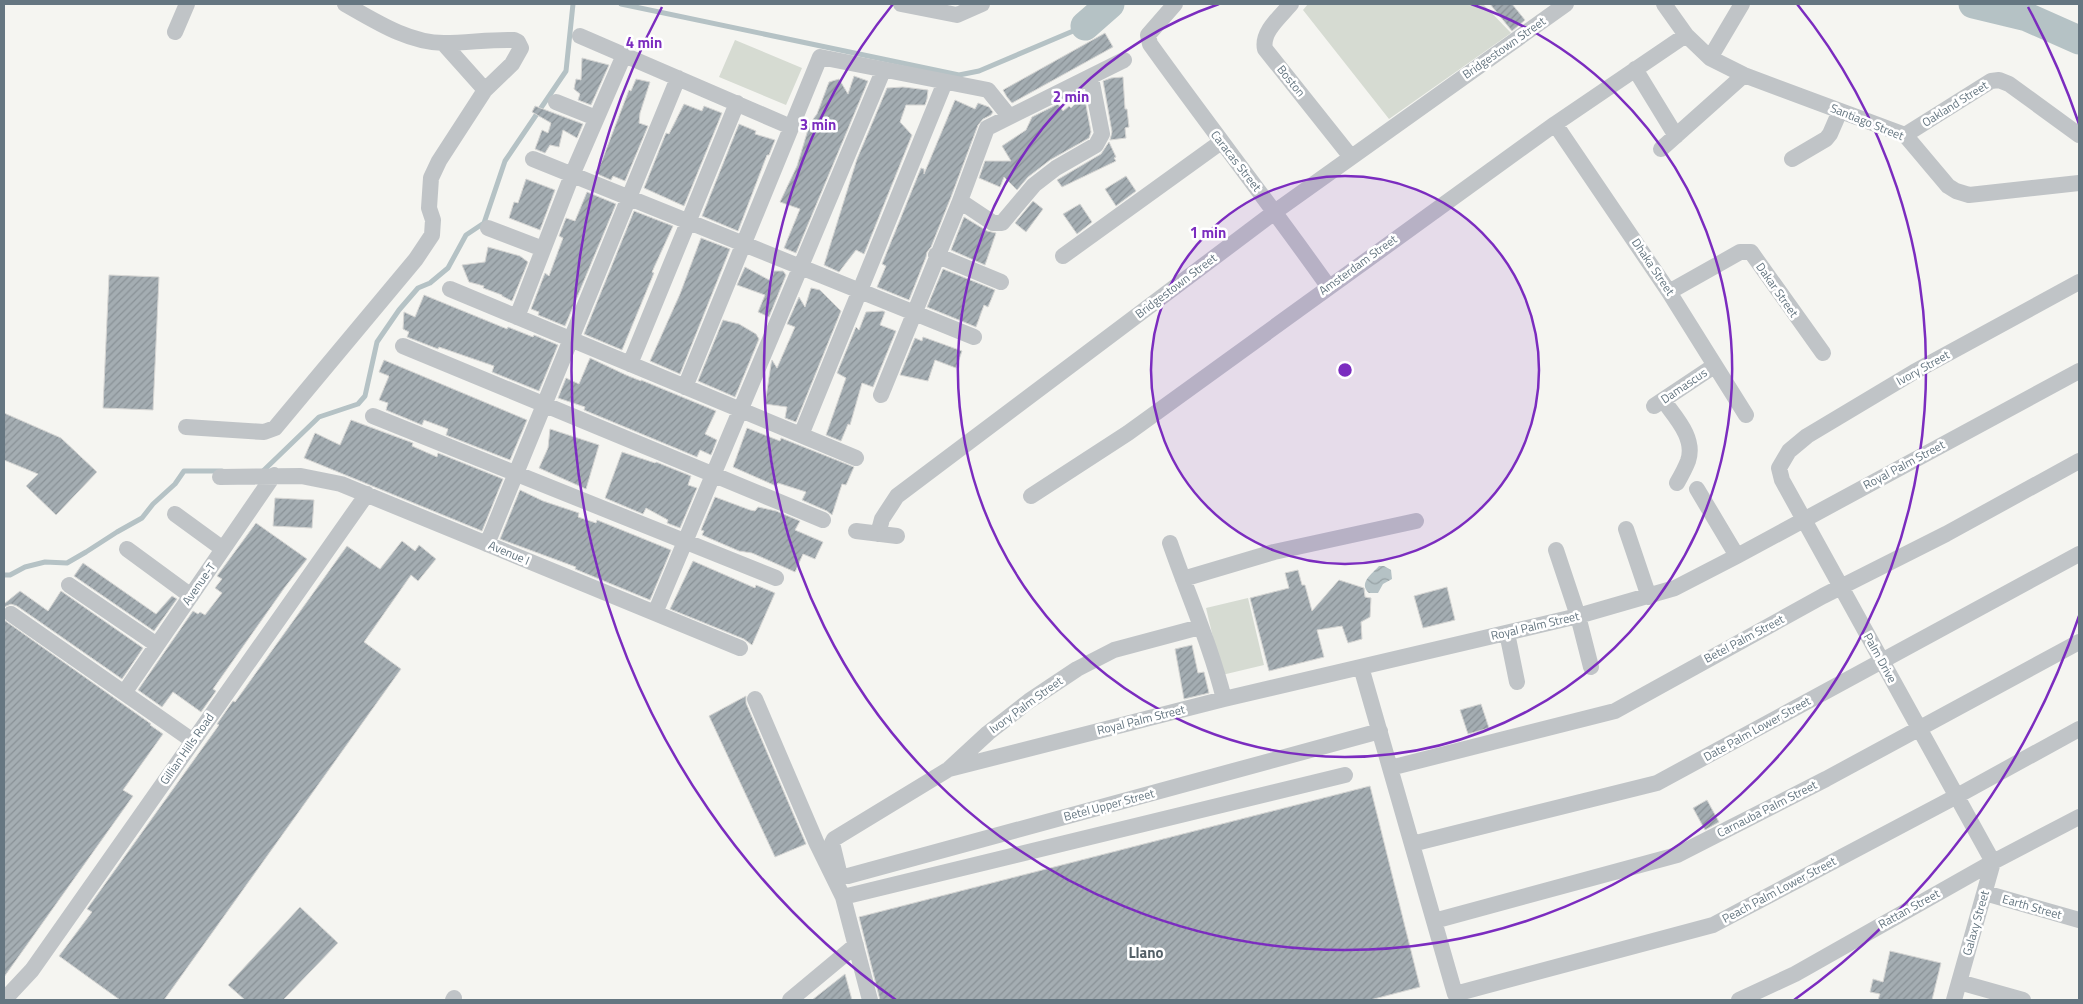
<svg xmlns="http://www.w3.org/2000/svg" width="2083" height="1004" font-family="'Titillium Web',sans-serif">
<style>
.park{fill:#d6dbd2}
.water{fill:url(#water-waves)}
.lines{fill:none;stroke-linecap:round;stroke-linejoin:round}
.stream{stroke:#b5c2c5;stroke-width:5}
.river{stroke:#b5c2c5;stroke-width:29}
.building{fill:url(#building-hatch);stroke:#d6d6d4}
.minor{stroke:#c0c4c7;stroke-width:16}
.ring{fill:none;stroke:#7b2cbf;stroke-width:2.5}
.labels{text-anchor:middle;stroke-width:5;stroke-linejoin:round;paint-order:stroke}
.street-label{font-size:12px;fill:#657681;stroke:#fff}
.quarter-label{font-size:15px;font-weight:bold;fill:#525f66;stroke:#fff}
.centre{fill:#7b2cbf;stroke:#fff;stroke-width:2.5}
.ring-label{font-size:15px;text-anchor:middle;font-weight:bold;fill:#7b2cbf;stroke:#fff;stroke-width:5;stroke-linejoin:round;paint-order:stroke}
</style>
<defs>
<pattern id="water-waves" width="16" height="10" patternUnits="userSpaceOnUse" patternTransform="scale(1.25)"><rect width="16" height="10" fill="#b5c2c5"/><path d="M0 5q4-4 8 0t8 0" fill="none" stroke="#97a2a5"/></pattern>
<pattern id="building-hatch" width="6" height="6" patternUnits="userSpaceOnUse" patternTransform="scale(1.25)"><rect width="6" height="6" fill="#a4adb2"/><path d="M-1 1l2-2M0 6l6-6M5 7l2-2" fill="none" stroke="#899196"/></pattern>
</defs>
<rect width="100%" height="100%" fill="#f5f5f1"/>
<!-- park -->
<path class="park" d="M1308,4h175l28,29 -122,86 -86,-109z
M735,40l67,28 -16,37 -67,-28z
M1248,598l16,67 -42,10 -16,-67z"/>
<!-- water -->
<path class="water" d="M1379,566h5l7,4 1,9 -9,5 -5,9h-9c-11,-10 3,-19 10,-27z"/>
<g class="lines">
<!-- stream -->
<path class="stream" d="M621,4l338,71 20,-4 106,-45
M263,471l56,-54 39,-13 7,-8 12,-54 22,-32 19,-22 12,-5 18,-15 18,-33 18,-12 21,-62 61,-90 7,-67
M4,575h6l15,-8 20,-5 22,1 19,-11 31,-20 25,-14 11,-14 22,-20 9,-13h38"/>
<!-- river -->
<path class="river" d="M1973,4l54,13 52,23
M1085,26l25,-22"/>
</g>
<!-- building -->
<path class="building" d="M1490,4h22l13,16 -13,11z
M1105,33l8,14 -101,56 -5,-6 -4,-7z
M582,58l27,7 -18,40 -13,-5 2,-6 -6,-5 2,-10 5,1z
M854,76l14,5 -72,172 -12,-5 16,-39 -20,-7 17,-36 13,-43 7,-9 12,-32 10,-3 9,15z
M1123,77l2,32h2l2,18 -4,1 1,10 -16,2 2,-8 -9,-51 8,-3z
M636,79l14,3 -10,31 -1,10 9,3 -23,55 -12,-5 -2,4 -16,-7 6,-10 28,-73 2,1z
M903,87l25,3 -1,9 -2,6h-19l-6,17 12,13 -48,119 -8,-4 -17,22 -15,-7 33,-106 30,-71z
M955,100l20,9 3,-6 11,4 4,5 -2,3 -8,4 -5,6 -27,72 -20,50 -4,5 -1,5 -17,43 -32,-13 9,-21 -4,-2 39,-96 3,1v5z
M1085,100l6,32 -2,6 -39,22 -22,17 -11,13 -13,-13 -4,10 -21,-9 6,-17h26l-9,-15 24,-16 6,-13 26,-13 5,7 6,-5 2,2 6,-6 1,2z
M684,104l18,7 2,-5 18,7 -38,93 -40,-18 22,-55 3,1z
M535,106l48,18 -6,14 -14,-8 -4,17 -9,-2 -5,8 -10,-4 7,-19 6,3 3,-10 -19,-11z
M739,124l17,7 -1,3 20,6 -6,15h-2l-29,76 -36,-15z
M1109,142l7,15 -2,1 2,3 -54,26 -5,-7 44,-26z
M1126,176l10,15 -20,15 -11,-17z
M526,179l29,11 -15,40 -31,-12 5,-16 4,1z
M587,192l29,12 -51,122 -27,-11 1,-3 -8,-3 14,-36 4,3 14,-38 -4,-2 7,-18 9,3z
M1033,201l10,8 -17,23 -11,-9z
M1080,204l12,18 -15,12 -14,-20z
M634,211l39,15 -21,46 2,1 -32,77 -38,-16z
M964,217l23,14 9,2 -11,32 -34,-15z
M701,238l29,11 -50,125 -30,-13 30,-67z
M488,247l32,9 8,6 -16,39 -10,-5v-1l-19,-7 1,-2 -15,-4 -7,-17 23,-3z
M745,267l26,14 3,-10h9l3,4 -17,42 -11,-5 7,-17 -28,-10z
M943,269l52,21 -7,17 -4,-2 -8,22 -49,-20z
M109,275l50,2 -6,133 -50,-2z
M811,288l9,2 21,21 -45,111 -11,-4 2,-11 -22,-3 6,-40 1,-4 5,8 18,-41 -8,-3 12,-27 6,10z
M424,295l83,34 1,-2 25,10 1,-2 24,10 -19,46 -47,-19 2,-6 -55,-19 -1,2 -31,-12 2,-5 -6,-3 1,-17 11,5z
M883,311l2,1 -5,13 16,6 -23,56 -11,-4 -12,42 -2,-1 -7,17 -15,-6 20,-57 -9,-5 19,-46 3,3 7,-18z
M723,320l16,4 17,10 3,5 -24,58 -37,-16z
M923,337l39,14 -6,17 -21,-8 -7,21 -28,-6 15,-37 7,3z
M590,358l36,17 15,6v-1l75,31 -11,23 12,6 -6,15 -11,-5 -3,7 -113,-47 1,-3 -27,-9 8,-20 13,6z
M384,360l143,60 -17,40 -64,-25 2,-6 -24,-9 -2,5 -36,-15 2,-7 -9,-3 10,-24 -10,-4z
M4,413l57,25 36,34 -41,43 -30,-29 12,-12 -34,-14z
M351,420l62,23 -1,3 25,11 1,-4 65,26 -21,52 -178,-73 11,-25 25,12z
M747,428l33,13 1,-3 73,29 -8,18 -4,-1 -10,31 -5,-4 -25,-11 4,-8 -28,-9 -2,3 -43,-19z
M550,429l49,16 -13,44 -47,-21 9,-20z
M622,452l33,11 1,-1 35,14 -3,9 9,3 -17,40 -13,-5 1,-3 -22,-12 -3,6 -38,-16z
M520,490l23,11 36,12 -1,4 18,6 1,-3 74,30 -21,50 -75,-31 1,-2 -76,-28z
M715,497l35,13 5,1 3,-4 18,4 24,10 -5,9 28,12 -8,17 -12,-5 -8,18 -43,-19 -13,-2 -37,-16 2,-4 -3,-1z
M275,498l39,2 -2,28 -39,-2z
M256,523l51,36 -22,28 -72,102 3,2 -15,21 -28,-20 -11,15 -24,-17 55,-79 5,3 2,-2 5,3 17,-22 -7,-5 7,-9 -5,-3z
M402,541l13,10 4,-6 17,14 -18,22 -7,-6 -47,67 37,27 -237,331h-44l-61,-44 33,-44 -5,-3 132,-184 -2,-1 16,-23 2,1 112,-156 33,23z
M693,561l62,27 1,-3 19,8 -23,52 -8,-6 -74,-30z
M83,563l73,51 16,-18 5,3 -23,32 -80,-55z
M1298,570l4,15h3l7,26 27,-31 25,8 1,9 6,1 -1,19 -9,5 1,17 -14,4 -6,-17 -25,4 7,27 -55,14 -19,-73 39,-10 -4,-15z
M1447,587l8,33 -32,8 -9,-32z
M20,591l28,20 13,-20 82,57 -21,31 -105,-73 -6,-2 -7,3v-3z
M4,620l147,104 -1,1 13,9 -40,56 10,6 -129,181z
M1192,645l6,28 6,-1 5,21 -25,6 -9,-50z
M746,696v7l60,141 -31,13 -66,-141z
M1481,704l8,24 -21,6 -8,-24z
M1370,786l50,201 -50,13h-490l-21,-83z
M1707,800l12,22 -14,8 -12,-22z
M300,907l38,36 -55,57h-38l-17,-15z
M1890,951l51,12 -9,37h-54l2,-6 -10,-2 3,-13 10,3z
M845,974l7,26h-40z"/>
<g class="lines">
<!-- minor -->
<path class="minor" d="M901,4l56,11 25,-11
M1175,4l-27,31 2,9c58,81 120,160 178,242
M1291,4c-10,12 -30,28 -26,45l86,108
M1664,4l22,31 24,23 34,17 161,60 43,51 8,5 13,4 110,-12
M175,32l12,-28
M580,36l211,91
M443,43l42,47
M1710,58l32,-54
M1635,69l41,67
M556,102l40,16
M1555,124l114,168 77,123
M1905,135l86,-54 8,-1 10,4 70,51
M1661,149l83,-74
M533,159l441,178
M1792,159l34,-20 4,-5 10,-23
M960,201l33,22h9l32,-38 22,-17 40,-23 6,-11 -11,-56
M488,228l55,21
M936,255l65,27
M1063,256l158,-114
M450,289l406,169
M1669,292l71,-40h11l72,101
M517,317l55,-142 52,-120
M403,346l420,174
M630,364l107,-261
M685,387l135,-330 168,33 21,26
M881,395l79,-194 27,-73 137,-68
M1663,400c12,17 33,38 25,61 -3,8 -7,15 -11,22
M1654,406l60,-40
M373,416l403,162
M186,427l78,5 11,-4 141,-169 16,-24 1,-15 -4,-12 2,-30 8,-17 46,-71 27,-26 9,-16 -3,-6 -4,-2c-23,-1 -46,3 -70,3 -35,0 -69,-22 -99,-39
M801,435l144,-353
M220,477l81,-1 40,8 399,164
M1697,489l40,67
M1031,496l97,-63 427,-309 131,-89
M175,514l48,35
M1626,529l23,68
M856,531l41,5
M878,534l4,-15 15,-23 379,-285 290,-207
M1170,543c18,52 41,103 54,156
M487,544l191,-466
M127,549l64,47
M1556,550l22,66 13,51
M1183,579l91,-27 142,-31
M69,585l88,60
M655,613l228,-542
M11,614l182,127
M1200,627l-86,23 -37,19 -48,32 -41,32 -39,36 -115,70 -2,4 7,29 5,4h4l532,-145
M1507,633l10,49
M1361,667l94,327 258,-69 244,-129 122,-67
M124,693l150,-218
M755,699l62,145 26,53 27,103
M1390,768l225,-57 208,-115 123,-62 133,-73
M949,769l275,-70 354,-83 97,-28 62,-32 342,-185
M1412,844l245,-61 422,-229
M1985,893l94,27
M843,897l502,-122
M1434,921l243,-66 149,-76 253,-137
M1959,982l64,18
M4,1000l28,-30 335,-476
M453,1000l1,-2
M790,1000l66,-55
M1739,1000l56,-26 198,-112 86,-45
M1954,1000l39,-138 -211,-382 -3,-12 10,-17 18,-15 107,-64 165,-90"/>
</g>
<!-- distance rings -->
<circle cx="1345" cy="370" r="194" fill="#7b2cbf" fill-opacity=".12"/>
<g class="ring">
<circle cx="1345" cy="370" r="194"/>
<path d="M1471 4A387 387 0 1 1 1219 4"/>
<path d="M1797 4A581 581 0 1 1 893 4"/>
<path d="M2079 616A774 774 0 0 1 1794 1000M896 1000A774 774 0 0 1 662 7M2028 7A774 774 0 0 1 2079 124"/>
</g>
<g class="labels">
<!-- street labels -->
<g class="street-label">
<text transform="translate(1504 48) rotate(-35)" y="4">Bridgestown Street</text>
<text transform="translate(1291 81) rotate(51)" y="4">Boston</text>
<text transform="translate(1955 104) rotate(-32)" y="4">Oakland Street</text>
<text transform="translate(1867 122) rotate(22)" y="4">Santiago Street</text>
<text transform="translate(1236 161) rotate(52)" y="4">Caracas Street</text>
<text transform="translate(1358 265) rotate(-36)" y="4">Amsterdam Street</text>
<text transform="translate(1653 267) rotate(56)" y="4">Dhaka Street</text>
<text transform="translate(1176 286) rotate(-37)" y="4">Bridgestown Street</text>
<text transform="translate(1777 290) rotate(55)" y="4">Dakar Street</text>
<text transform="translate(1923 368) rotate(-29)" y="4">Ivory Street</text>
<text transform="translate(1684 386) rotate(-34)" y="4">Damascus</text>
<text transform="translate(1904 465) rotate(-28)" y="4">Royal Palm Street</text>
<text transform="translate(509 553) rotate(23)" y="4">Avenue I</text>
<text transform="translate(199 584) rotate(-55)" y="4">Avenue-T</text>
<text transform="translate(1535 626) rotate(-13)" y="4">Royal Palm Street</text>
<text transform="translate(1744 639) rotate(-28)" y="4">Betel Palm Street</text>
<text transform="translate(1880 658) rotate(61)" y="4">Palm Drive</text>
<text transform="translate(1026 705) rotate(-36)" y="4">Ivory Palm Street</text>
<text transform="translate(1141 720) rotate(-14)" y="4">Royal Palm Street</text>
<text transform="translate(1757 729) rotate(-29)" y="4">Date Palm Lower Street</text>
<text transform="translate(187 749) rotate(-55)" y="4">Gillian Hills Road</text>
<text transform="translate(1109 805) rotate(-15)" y="4">Betel Upper Street</text>
<text transform="translate(1767 809) rotate(-27)" y="4">Carnauba Palm Street</text>
<text transform="translate(1779 890) rotate(-28)" y="4">Peach Palm Lower Street</text>
<text transform="translate(2032 907) rotate(16)" y="4">Earth Street</text>
<text transform="translate(1909 909) rotate(-29)" y="4">Rattan Street</text>
<text transform="translate(1976 923) rotate(-74)" y="4">Galaxy Street</text>
</g>
<!-- quarter labels -->
<g class="quarter-label">
<text x="1146" y="958">Llano</text>
</g>
</g>
<circle cx="1345" cy="370" r="8" class="centre"/>
<g class="ring-label">
<text x="644" y="48">4 min</text>
<text x="1071" y="102">2 min</text>
<text x="818" y="130">3 min</text>
<text x="1208" y="238">1 min</text>
</g>
<!-- border -->
<rect width="2083" height="1004" fill="none" stroke="#657681" stroke-width="10"/>
</svg>
